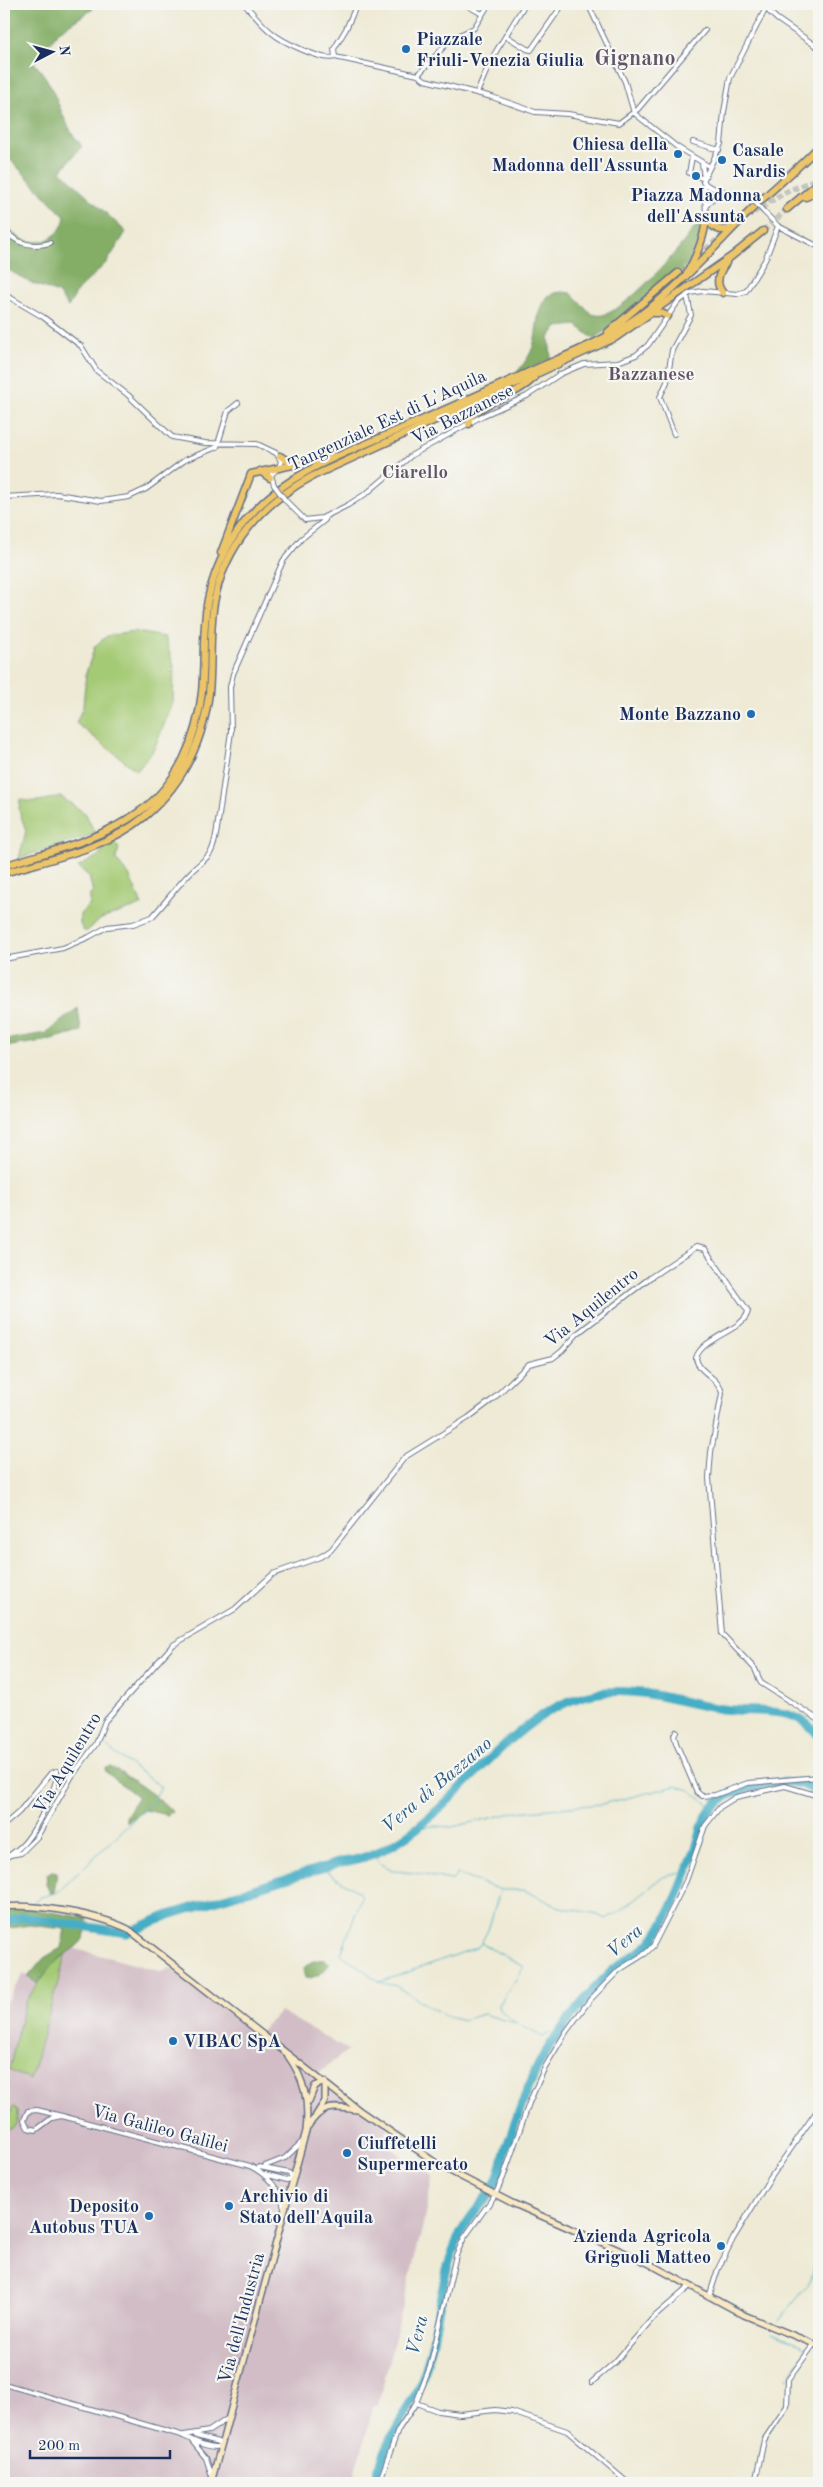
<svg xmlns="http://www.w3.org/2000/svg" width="823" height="2487" font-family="'Old Standard TT',serif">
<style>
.industrial{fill:#d2bdc6}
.green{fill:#a5ca74;stroke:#607c69}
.forest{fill:#84ae66;stroke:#506e62}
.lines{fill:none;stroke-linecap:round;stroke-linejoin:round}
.stream{stroke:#45adc5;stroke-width:1}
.river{stroke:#45adc5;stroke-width:9}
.highway-tunnel{stroke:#c4c5bd;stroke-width:6;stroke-dasharray:6 3;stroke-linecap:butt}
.street-casing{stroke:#657088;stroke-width:6}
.secondary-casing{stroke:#657088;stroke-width:8}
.highway-casing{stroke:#657088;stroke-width:9}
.street{stroke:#fff;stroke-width:4}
.secondary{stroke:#f8e8c3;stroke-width:5}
.highway{stroke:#edc569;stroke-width:6}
.street-bridge-casing{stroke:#657088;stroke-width:6;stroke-linecap:butt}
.street-bridge{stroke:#fff;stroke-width:4}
.poi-dot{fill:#1f6fb2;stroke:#f6f6f2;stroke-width:2}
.labels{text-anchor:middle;stroke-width:4.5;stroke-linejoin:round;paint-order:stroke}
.poi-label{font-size:18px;font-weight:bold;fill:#1b2f5e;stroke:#f6f6f2;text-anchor:start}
.street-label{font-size:18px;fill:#1b2f5e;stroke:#f6f6f2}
.neighbourhood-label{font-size:19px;font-weight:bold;fill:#615465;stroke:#f6f6f2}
.water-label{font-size:19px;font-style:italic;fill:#2a5b82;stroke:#f6f6f2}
.district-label{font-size:22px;font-weight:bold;fill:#615465;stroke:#f6f6f2}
</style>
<rect width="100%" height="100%" fill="#f6f6f2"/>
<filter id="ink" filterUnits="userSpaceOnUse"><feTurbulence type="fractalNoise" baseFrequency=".02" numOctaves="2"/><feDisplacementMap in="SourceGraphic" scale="10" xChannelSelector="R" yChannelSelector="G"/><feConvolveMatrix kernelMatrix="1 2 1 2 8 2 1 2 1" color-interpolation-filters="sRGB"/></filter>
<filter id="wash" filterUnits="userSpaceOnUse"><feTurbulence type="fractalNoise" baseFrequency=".0096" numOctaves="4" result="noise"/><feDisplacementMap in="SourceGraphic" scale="20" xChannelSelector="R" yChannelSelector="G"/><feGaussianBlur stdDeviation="1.12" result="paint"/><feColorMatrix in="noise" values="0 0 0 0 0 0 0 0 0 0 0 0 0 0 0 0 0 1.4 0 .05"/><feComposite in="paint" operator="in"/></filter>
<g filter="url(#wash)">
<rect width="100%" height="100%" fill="#eeead5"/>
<!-- industrial -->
<path class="industrial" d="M68,1947l92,24 11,-3 86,68 23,-25 68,39 -30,23 71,55 -9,13 53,35 -11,53 -44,176h-4l-21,78h-349v-479l20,-30 14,10 -14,18z"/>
<!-- green -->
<path class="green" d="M135,632l30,5 9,29 -1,37 -19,46 -17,22 -61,-48 7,-16 3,-34 9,-27 12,-10z
M61,797l25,17 9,20 -76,24 7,-27 -7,-21 1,-11c15,6 26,-1 41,-2z
M109,843h5c9,5 2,10 2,17l13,15 13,30 -41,14 -14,12h-3l-4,-7v-10l10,-10v-10l3,-1 -4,-17 -11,-9 20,-11z
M66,1954l-36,126 -21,-10 16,-68 25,-35z
M13,2106l5,5c0,11 -2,19 -14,19v-4l3,1z"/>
<!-- forest -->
<path class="forest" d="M4,4h86l3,5 -34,22 -25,32c24,23 24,57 48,83l-21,25 65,61 -19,30 -29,28 -10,17 -10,-14 -29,-11 -22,-13 2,-4 -5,-3v-39c4,5 8,11 14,14 18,11 43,3 47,-20l-61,-64z
M703,214c2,20 -9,47 -23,61l-4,-4 -55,48 -27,20 -18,-14 -19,2 -8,11 2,21 -37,17c8,-10 17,-20 20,-33 6,-22 0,-57 37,-50l21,21c3,1 7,2 11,1 26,-6 88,-77 100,-101z
M78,1008l3,23 -37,10 -40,6v-7l42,-7z
M110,1767c11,4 56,35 62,45l-5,3 -22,-5 -16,11h-3v-4l12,-20 -32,-25 -1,-4z
M52,1871l5,1 -3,20 -4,1 -4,-9 1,-10z
M19,1907l68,11c-1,29 -10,26 -29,42 -8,7 -14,15 -20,24l-10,-7 16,-19 17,-10 4,-19 -35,-4 -26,4v-21z
M325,1960l4,3c-3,9 -15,16 -24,15l-2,-9c6,-7 13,-10 22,-9z"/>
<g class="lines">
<!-- stream -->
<path class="stream" d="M413,1829l21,-3 18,1 65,-15 85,-8 74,-18 14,4 23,18
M371,1854l9,9 14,8 21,2 36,7 3,-1 2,-5 45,16h23l35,17 34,6 13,6 14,-8 43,-34 22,-5
M321,1868l39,25 2,3 -21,58 39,28 98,-35 3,-4
M500,1891l-12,39 -7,13 43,24 -25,38 1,5 16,13 27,14 7,-4
M31,1904l10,-7 17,-5 94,-90 9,-15 -48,-35 -11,-11
M19,1917l6,-8
M379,1982l18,4 36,23 15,7 15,4 20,-6 32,9
M778,2322l30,-37 11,-37
M772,2333l36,15 -21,31
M765,2435l11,-15
M753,2483l9,-40"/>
<!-- river -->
<path class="river" d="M4,1922l20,-5 103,16 42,-18 172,-53c105,-11 156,-160 265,-170 40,-4 77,12 116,17 36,5 72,-6 97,27
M493,2188c7,-13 9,-25 13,-39 9,-27 28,-82 44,-104 18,-25 38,-52 61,-73 14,-13 33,-19 44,-35 17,-25 29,-57 40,-86 8,-21 6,-40 30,-54 15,-10 55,-17 73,-14 8,2 14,7 21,8
M375,2483c8,-39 32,-68 47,-104 18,-46 15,-102 39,-146 7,-14 17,-25 27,-37"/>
</g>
</g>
<g filter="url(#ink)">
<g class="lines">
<!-- highway-tunnel -->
<path class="highway-tunnel" d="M746,217l38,-24 35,-15
M763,231l24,-22
M678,273l52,-44"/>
<!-- street casing -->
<g class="street-casing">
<path id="street" d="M244,4c9,9 17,20 27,28 10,9 52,30 64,25l83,18 7,5 67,17 43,15 33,2 51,9 19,-14 67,-79
M465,4l17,10
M588,4l37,78 9,31 43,34 33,20
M765,8l12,11 39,27
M506,36l21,13 4,1 32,-46
M335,57l-1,-8 12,-20 11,-25
M418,75l32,-35 24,-12 15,-24
M477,93l15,-35 33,-54
M693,142l26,8
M692,157l-3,16 15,6 -2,-16
M703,182c16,14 38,8 50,18
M706,206l6,-7 12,-5
M764,212l14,14 41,21
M706,215l-2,-36 17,-35 3,-32 6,-34 38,-74
M4,229c12,15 27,19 46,14
M4,294l39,23 38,29 16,25 31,24 44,42 33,6 52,1 19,9 5,8 -2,6 -8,8 3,10
M674,434l-14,-37 7,-15 5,-32 19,-35 -4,-20
M4,497l53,-3 44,7 28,-4 17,-8 39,-29 32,-13 11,-36 10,-8
M286,501l19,19 17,-2 26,-13 19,-12 45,-38 70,-39 45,-20 33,-22 24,-10 34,-2 18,-7 12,-10 29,-42 13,-10 13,-2 34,3 9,-3 19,-31 13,-34
M4,959l59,-11 26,-11 18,-10 26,-3 19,-7c12,-13 23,-28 35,-41 19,-21 25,-14 30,-47l14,-97 -1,-45 3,-13 50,-113 18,-22 24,-19v-3
M676,1731l-2,4 2,8 21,49 5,4 13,-1 33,-12 71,-6
M4,1825l15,-13 32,-39 6,-2c1,16 -21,58 -32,71 -6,7 -13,12 -21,17
M10,1855l11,-2 16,-16 35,-61 24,-32 9,-23 68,-76 62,-36 38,-35 47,-17 11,-7 74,-93 63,-39 24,-18 37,-36 24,-6 9,-7 16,-18 73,-56 45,-30 9,2 43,62c-3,19 -46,26 -52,47 2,15 23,19 26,35l-11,59 -2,26 13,156 33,35 6,14 58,37
M4,1894l3,12
M62,2116l-10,2 -16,12 -8,-2 -4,-8 4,-9 9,-1 25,6 188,50c16,8 32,24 34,43
M265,2166l20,-8 17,-16
M259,2167l30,6 4,5 -6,2 -22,-6
M709,2297l9,-28 15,-30 34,-56 52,-75
M592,2382l23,-20 37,-43 38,-33
M4,2384l177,51c11,5 30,15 40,11
M416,2403l22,8 22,3 35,-4 17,2 55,19 61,52
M184,2435l25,-4 18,-12
M196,2436l22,6 3,4
M192,2441l14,17 6,18
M379,2483l19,-53 18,-27 14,-36 26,-112 8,-17 31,-43 8,-17 26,-75 16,-36 21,-35 23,-31 30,-31 27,-17 7,-7 33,-65 19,-55 15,-19 16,-10 49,-11 34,10
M658,2483h32
M755,2483l9,-43 23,-34 1,-26 26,-36"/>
</g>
<!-- secondary casing -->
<g class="secondary-casing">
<path id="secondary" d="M4,1907c31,-4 96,8 124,22l231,181 83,57 70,36 134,59 98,53 75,31
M309,2101l6,-15 10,-4v19l-9,14
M307,2128c14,-23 25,-22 50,-18
M211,2483l95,-352c3,-30 -1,-51 -18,-75"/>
</g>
<!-- highway casing -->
<g class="highway-casing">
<path id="highway" d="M806,197l13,-6
M787,209l32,-27
M706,217c6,12 15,16 26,11
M686,275c10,-18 20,-39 20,-60
M723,293c-9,-10 -4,-21 3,-30
M654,313h7l7,3
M608,332l70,-59
M469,424v-6c18,-19 46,-21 65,-40
M280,456l14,9
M260,471l10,7
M221,553l30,-79 83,-18
M4,866c45,-15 95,-25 135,-54 39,-27 58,-74 63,-120 3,-31 0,-62 6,-93 7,-34 25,-67 49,-91 35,-36 86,-54 132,-74 44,-19 89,-39 133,-59 28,-13 58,-24 85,-39 58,-31 99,-81 144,-126 22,-22 47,-41 68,-64
M4,873c45,-14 102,-24 140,-56 38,-32 59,-74 65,-124 3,-30 0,-60 5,-90 10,-57 49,-101 99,-127l302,-138 117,-82 31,-25"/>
</g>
<!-- street -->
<use href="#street" class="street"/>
<!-- secondary -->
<use href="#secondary" class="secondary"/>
<!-- highway -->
<use href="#highway" class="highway"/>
<!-- street-bridge casing -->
<g class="street-bridge-casing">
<path id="street-bridge" d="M753,200l11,12
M274,485l12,16"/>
</g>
<!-- street-bridge -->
<use href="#street-bridge" class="street-bridge"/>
</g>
</g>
<!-- markers -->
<g class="poi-dot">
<circle cx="406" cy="49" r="5"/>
<circle cx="678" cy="154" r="5"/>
<circle cx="722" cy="160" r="5"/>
<circle cx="696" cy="176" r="5"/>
<circle cx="751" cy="714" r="5"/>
<circle cx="173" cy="2041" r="5"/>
<circle cx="347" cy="2153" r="5"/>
<circle cx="229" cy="2206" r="5"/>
<circle cx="149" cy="2216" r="5"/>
<circle cx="721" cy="2246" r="5"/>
</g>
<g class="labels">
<!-- poi labels -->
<g class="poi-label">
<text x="416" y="45">Piazzale<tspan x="416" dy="21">Friuli-Venezia Giulia</tspan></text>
<text x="668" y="150" text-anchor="end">Chiesa della<tspan x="668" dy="21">Madonna dell'Assunta</tspan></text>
<text x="732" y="156">Casale<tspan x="732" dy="21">Nardis</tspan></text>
<text x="696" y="201" text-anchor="middle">Piazza Madonna<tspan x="696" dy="21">dell'Assunta</tspan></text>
<text x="741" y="720" text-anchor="end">Monte Bazzano</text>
<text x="183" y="2047">VIBAC SpA</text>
<text x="357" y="2149">Ciuffetelli<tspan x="357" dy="21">Supermercato</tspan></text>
<text x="239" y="2202">Archivio di<tspan x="239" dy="21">Stato dell'Aquila</tspan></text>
<text x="139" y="2212" text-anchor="end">Deposito<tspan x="139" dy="21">Autobus TUA</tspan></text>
<text x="711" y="2242" text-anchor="end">Azienda Agricola<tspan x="711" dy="21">Griguoli Matteo</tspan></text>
</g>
<!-- street labels -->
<g class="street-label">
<text transform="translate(462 414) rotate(-27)" y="6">Via Bazzanese</text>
<text transform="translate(387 420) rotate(-25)" y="6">Tangenziale Est di L'Aquila</text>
<text transform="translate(591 1307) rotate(-39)" y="6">Via Aquilentro</text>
<text transform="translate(67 1763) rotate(-59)" y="6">Via Aquilentro</text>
<text transform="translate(160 2128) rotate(15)" y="6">Via Galileo Galilei</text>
<text transform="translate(241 2318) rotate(-75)" y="6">Via dell'Industria</text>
</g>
<!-- neighbourhood labels -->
<g class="neighbourhood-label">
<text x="651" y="380">Bazzanese</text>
<text x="415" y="478">Ciarello</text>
</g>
<!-- water labels -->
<g class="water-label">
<text transform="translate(436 1784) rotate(-40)" y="7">Vera di Bazzano</text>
<text transform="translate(624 1940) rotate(-41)" y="7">Vera</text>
<text transform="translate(416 2335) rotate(-76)" y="7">Vera</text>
</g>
<!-- district labels -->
<g class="district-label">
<text x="635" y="65">Gignano</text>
</g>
</g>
<!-- margin -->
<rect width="823" height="2487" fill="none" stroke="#f6f6f2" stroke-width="20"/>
<!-- north arrow -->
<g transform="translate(52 52) rotate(84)" stroke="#f6f6f2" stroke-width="4" paint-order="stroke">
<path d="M0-4L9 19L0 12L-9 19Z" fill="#1b2f5e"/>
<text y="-8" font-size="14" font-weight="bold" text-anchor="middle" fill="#1b2f5e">N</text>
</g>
<!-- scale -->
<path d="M30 2450v8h140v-8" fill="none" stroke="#1b2f5e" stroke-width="2.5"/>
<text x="38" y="2450" font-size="15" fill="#1b2f5e" stroke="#f6f6f2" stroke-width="4" paint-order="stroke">200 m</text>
</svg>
